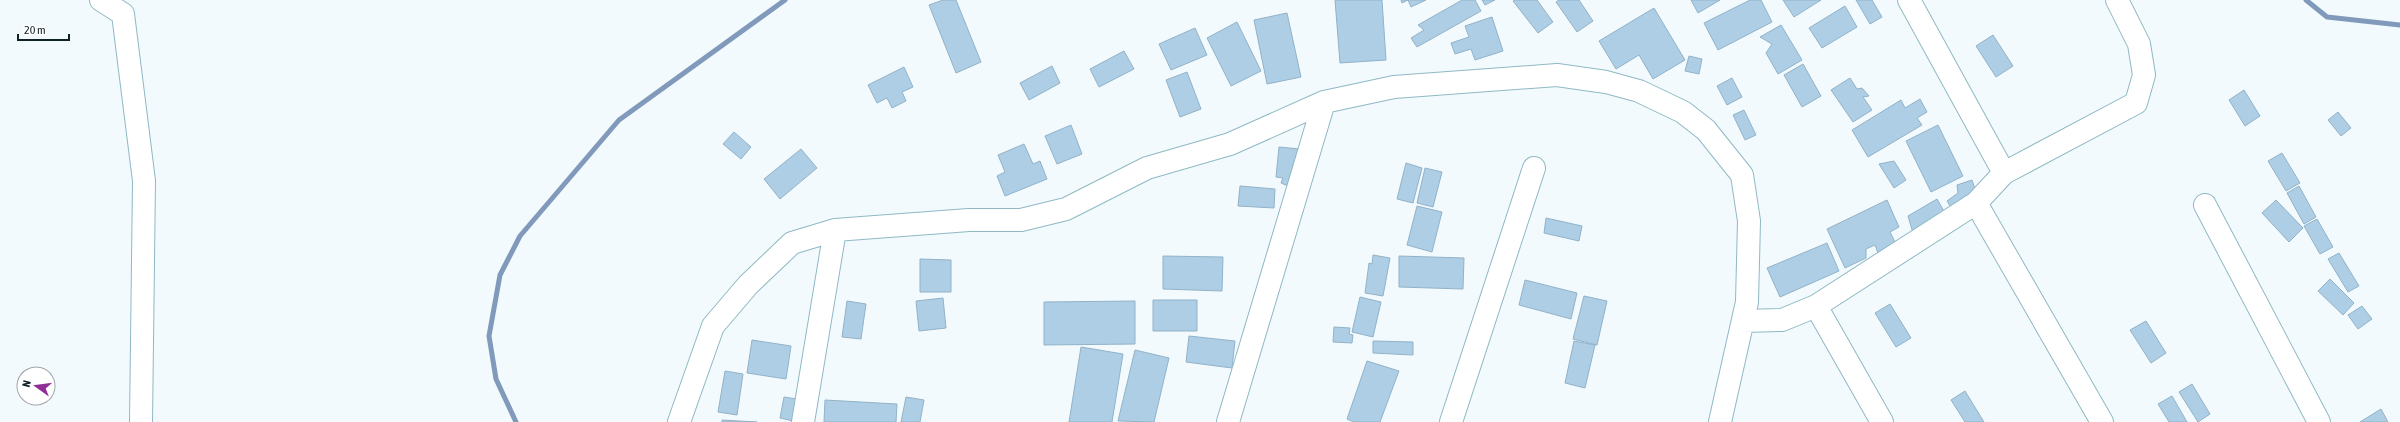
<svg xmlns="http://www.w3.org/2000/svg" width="2400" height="422" font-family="'Asap Condensed',sans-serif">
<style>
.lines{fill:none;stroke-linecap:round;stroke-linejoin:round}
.stream{stroke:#819abb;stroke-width:5}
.building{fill:#adcee5;stroke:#92b2c8}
.minor-casing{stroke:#8fb9c4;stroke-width:24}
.minor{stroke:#fff;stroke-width:22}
</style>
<rect width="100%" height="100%" fill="#f2fafd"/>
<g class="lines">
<!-- stream -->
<path class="stream" d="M2306,0l21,17 73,8
M516,422l-20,-43 -7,-43 11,-61 20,-39 99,-116 166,-120"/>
</g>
<!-- building -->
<path class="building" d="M943,0h13l25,62 -25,11 -27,-68z
M1335,0h47l4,60 -46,3z
M1401,0h25l-15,7 -3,-7 -6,3z
M1462,0h13l6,11 -64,36 -6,-9 13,-8 -6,-5z
M1482,0h13l-10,5z
M1515,0h22l16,22 -15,11 -25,-32z
M1559,0h20l14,21 -16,11 -21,-30z
M1691,0h29l-22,13z
M1750,0h11l11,22 -54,28 -14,-27z
M1783,0h38l-27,17z
M1856,0h16l10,17 -12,7z
M1845,6l12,21 -35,21 -13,-20z
M1654,8l31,52 -32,19 -14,-24 -23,14 -17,-28z
M1287,13l14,64 -34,7 -13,-64z
M1492,17l11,34 -28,9 -4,-11 -16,5 -4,-11 18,-6 -4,-11z
M1237,22l24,49 -30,15 -24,-48z
M1781,25l21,35 -24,14 -12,-21 6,-9 -12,-7z
M1195,28l12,27 -36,15 -12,-26z
M1993,35l20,31 -17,11 -20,-31z
M1124,51l10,18 -35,18 -9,-18z
M1689,56l13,3 -3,15 -14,-3z
M1803,64l18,32 -19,11 -18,-32z
M1052,66l8,17 -31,17 -9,-17z
M904,67l9,20 -11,5 4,9 -14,7 -5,-10 -10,5 -9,-18z
M1187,72l14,37 -21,8 -14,-37z
M1732,78l10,19 -15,8 -10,-19z
M1850,78l7,11 5,-1 7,8 -6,1 9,13 -19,12 -22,-32z
M2244,90l16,26 -15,10 -16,-26z
M1920,99l7,13 -10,6 5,7 -54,32 -16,-27 49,-30 4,8z
M1744,110l12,25 -11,5 -12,-25z
M2338,112l13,16 -10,8 -13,-16z
M1071,125l11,29 -25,10 -12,-28z
M1938,125l25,51 -32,16 -25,-51z
M734,132l17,15 -10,12 -18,-15z
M1024,144l9,20 7,-3 7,18 -42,17 -8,-20 8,-4 -7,-17z
M1279,147l21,2 -7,39 -12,-5 2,-5 -7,-1z
M801,149l16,19 -37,31 -16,-20z
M2282,153l18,30 -14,8 -18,-30z
M1894,161l12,19 -12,8 -15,-24z
M1406,163l16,5 -9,35 -16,-4z
M1425,168l17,4 -9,35 -16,-4z
M1972,180l4,12 -24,17 -5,-8 11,-8 -1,-8z
M1240,186l35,3 -1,19 -36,-2z
M2299,186l17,31 -12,7 -17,-31z
M1937,199l8,14 -32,20 -5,-17z
M1887,200l12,27 -9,5 6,12 -18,9 -3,-8 -9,4v9l-21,10 -18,-39z
M2276,200l27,28 -14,14 -27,-29z
M1417,206l25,6 -10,40 -25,-7z
M1546,218l36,8 -3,15 -35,-8z
M2317,219l16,28 -13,7 -16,-28z
M1827,243l12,28 -59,26 -13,-29z
M2339,253l20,33 -11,6 -20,-33z
M1373,255l17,3 -7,38 -18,-3 4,-30 3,1z
M1163,256l60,1 -1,34 -59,-2z
M1399,256l65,2 -1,31 -64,-2z
M920,259l31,1v32h-31z
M2330,279l24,24 -11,12 -25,-24z
M1525,280l52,13 -6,26 -52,-14z
M1584,296l23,5 -10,44 -24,-6z
M1360,297l21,5 -8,35 -21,-5z
M943,298l3,30 -27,3 -3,-30z
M1153,300h44v31h-44z
M847,301l19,3 -5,35 -19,-2z
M1135,301v43l-91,1v-43z
M1890,304l21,34 -15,9 -21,-34z
M2362,306l10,13 -14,10 -10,-14z
M2146,321l20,32 -15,10 -21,-33z
M1334,327l16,1 -1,6 4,1 -1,8 -19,-1z
M1189,336l46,5 -3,27 -46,-6z
M752,340l39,6 -5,33 -39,-6z
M1373,341l40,1v13l-40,-2z
M1574,341l21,4 -10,43 -20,-5z
M1081,347l42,7 -11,68h-43z
M1135,350l34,8 -15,64 -36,-1z
M1367,361l32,10 -19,51h-26l-7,-3z
M725,371l18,3 -6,41 -19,-3z
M2192,384l18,30 -12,8 -19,-30z
M1965,391l19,31h-19l-14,-22z
M2172,396l15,26h-18l-11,-18z
M784,397l13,2 -4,22 -13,-3z
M906,397l18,3 -4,22h-19z
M825,400l72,4 -1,18h-72z
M2381,409l7,13h-28z
M722,420l35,2h-35z"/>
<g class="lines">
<!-- minor casing -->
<g class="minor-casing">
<path id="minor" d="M101,0l22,14 21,167 -3,241
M2004,173l132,-70 8,-28 -5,-31 -22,-44
M1976,203l126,219
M2205,205l114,217
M1816,306l66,116
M1743,321l39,-1 34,-14 160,-103 28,-30 -95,-173
M679,422l34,-96 35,-41 44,-42 43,-13 134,-10h52l45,-11 81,-41 83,-24 94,-42 70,-15 163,-12 49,7 33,9 44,21 23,18 36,45 7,46 -2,81 -27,120
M803,422l32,-192
M1228,422l96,-320
M1451,422l83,-254"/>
</g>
<!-- minor -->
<use href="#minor" class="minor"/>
</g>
<!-- north arrow -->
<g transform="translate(36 386) rotate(284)"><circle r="19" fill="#ffffff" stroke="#9fa6a8"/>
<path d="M0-3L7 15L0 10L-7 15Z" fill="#912e96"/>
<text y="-6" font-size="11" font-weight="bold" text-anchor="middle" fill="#102125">N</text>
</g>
<!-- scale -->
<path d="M18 34v6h51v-6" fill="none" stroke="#102125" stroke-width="2"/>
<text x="24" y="34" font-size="12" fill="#102125" stroke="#ffffff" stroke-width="3" paint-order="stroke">20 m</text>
</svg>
